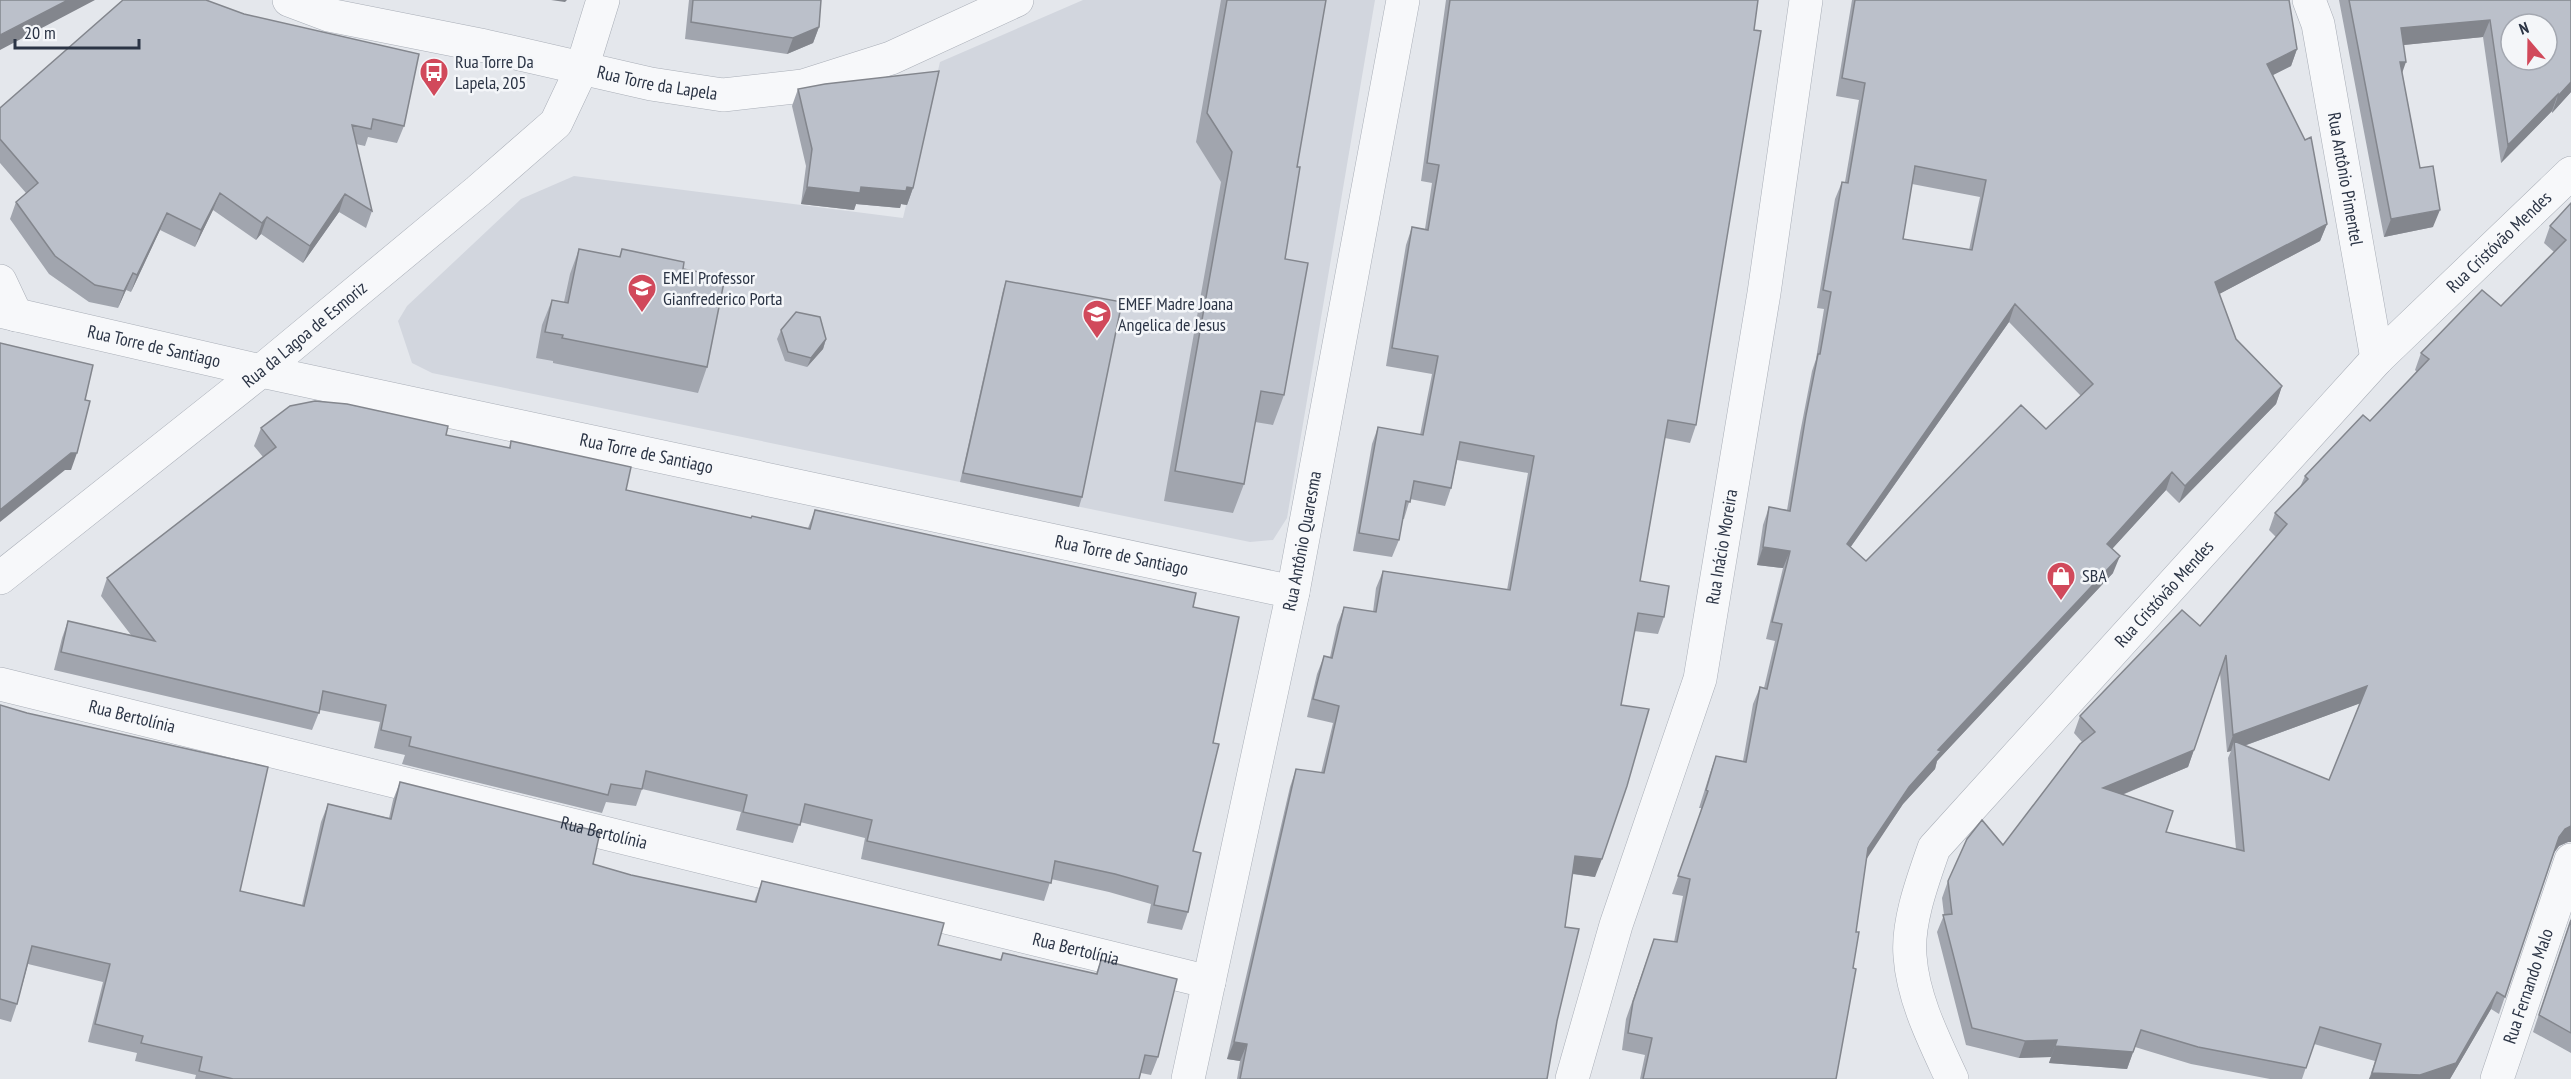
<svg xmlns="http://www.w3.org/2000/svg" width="2571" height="1079" font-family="'PT Sans Narrow',sans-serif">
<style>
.built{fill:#d2d6de}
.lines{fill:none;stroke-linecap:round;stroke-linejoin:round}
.minor-casing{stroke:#a9aeb7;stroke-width:34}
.minor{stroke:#f7f8fa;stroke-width:33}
.wall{fill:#a1a5ae;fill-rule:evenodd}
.shaded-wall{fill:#83868d}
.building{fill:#bbc0ca;stroke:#83868d;stroke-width:1.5;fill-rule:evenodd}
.labels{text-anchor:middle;stroke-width:5;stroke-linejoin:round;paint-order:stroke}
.poi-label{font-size:18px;fill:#2b3445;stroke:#f4f6f9;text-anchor:start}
.street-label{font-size:18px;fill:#2b3445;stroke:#f4f6f9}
</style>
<rect width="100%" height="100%" fill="#e4e7ec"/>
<!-- built -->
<path class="built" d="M1083,0h292l-88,518 -14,22 -23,2 -818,-169 -20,-10 -14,-42 9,-15 114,-107 53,-23 329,42 37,-156z"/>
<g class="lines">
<!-- minor casing -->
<g class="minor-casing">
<g id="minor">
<path id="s1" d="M289,0l40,15 156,31 166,38 72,11 80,-9 88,-28 126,-58"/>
<path id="s2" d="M2309,0l9,24 59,335"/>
<path d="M0,281l16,34"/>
<path id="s3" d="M0,311l261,60 1032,221"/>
<path id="s4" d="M0,578l261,-207 217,-180 78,-68 26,-55 21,-68"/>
<path id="s5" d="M0,684l1209,298"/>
<path id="s6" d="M1188,1079l105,-487 110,-592"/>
<path id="s7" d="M1572,1079l44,-154 84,-246 64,-386 42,-293"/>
<path id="s8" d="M1952,1079c-18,-39 -39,-80 -42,-123 -3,-34 13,-76 24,-108l443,-489 194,-186"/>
<path id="s9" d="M2497,1079l74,-219"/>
</g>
</g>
<!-- minor -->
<use href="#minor" class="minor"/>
</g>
<!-- wall -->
<path class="wall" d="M689,0h132l-2,27 -6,16 -26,11 -102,-15z
M1221,0h105l-29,167 -12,92 -1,136 -11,30 -18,-3 -11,62 -11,29 -69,-12 57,-319 -25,-40z
M1446,0h312l-62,425 -6,18 -25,-5 -25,143 24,36 -6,17 -24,-3 -13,74 -26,172 -23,-3 -7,53 -8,94 -10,58h-310l3,-18 -13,-2 63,-272 6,-18 25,4 12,-50 -26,-6 10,-43 7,-18 6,1 7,-32 7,-18 29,5 3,-24 7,-17 124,19 21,-117 -71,-13 -6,28 -6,18 -35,-7 -6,20h-2l-3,21 -7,17 -39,-6 19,-107 6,-17 42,8 12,-61 -46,-8 20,-121 6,-18 13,2 7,-46 -11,-2z
M1852,0h437l8,49 -6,17 -18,9 54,149 -7,17 -101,53 17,45 46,47 -6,18 -97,99 -13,-13 -54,59 1,24 -176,188 -2,8 -32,35 -37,54 -30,221h-196l5,-24 -23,-5 4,-31 28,-80 20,3 9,-46 -11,-2 30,-86h-3l11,-35 6,-17 27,5 10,-57 7,-17 4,1 11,-47 -9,-2 17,-71 -26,-3 6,-40 6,-18 18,3 13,-77 12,-62 4,-12 8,-50 -7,-1 18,-109 7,-17h3l14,-82 -23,-4zM1912,184l68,13 -11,53 -66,-11zM2009,322l72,74 -35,33 -180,132 -16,-13z
M2339,0h232v92l-19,21v-2l-51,52 -18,-126 -80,8 -1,27 18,96 13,59 -49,10z
M244,14l160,112 -7,17 -29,-6 -3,9 -9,-2 16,67 -6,17 -27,-16 -36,51 -42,-29 -5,6 -43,-30 -18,37 -35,-17 -29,62 -5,-2 -8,18 -29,-6 -40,-28 -39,-55 6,-17 10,-9 -26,-30v-55z
M798,89l115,99 -6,17 -6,-1 -1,4 -44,-4 -2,6 -53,-6 5,-38 -14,-60z
M2571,203v639h-3l-9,4 -5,7 -55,161 -8,-5 -41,70h-81l6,-18 -61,-17 -12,35h-32l-79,-15 -56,-17 -8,22 -78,-6 2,-6 -32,1 -53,-13 -29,-113 7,-17 -2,-17 6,-17 55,-36 79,-103 -8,-9 6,-17 120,-90 76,-89 -7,-7 6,-17 25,-26 5,-11 65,-55 47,-49 -2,-2 6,-17 80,-47 53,-54 -10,-9 6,-17zM2220,673l7,79 4,-1 -3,7 8,91 -70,-17 -44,-37 66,-28zM2360,703l-31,77 -85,-34z
M579,249l40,8 3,-8 61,20 24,98 -9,26 -145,-30v-2l-17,-3 6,-33 10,-25 12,2 6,-28z
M1006,281l76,216 -3,10 -119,-25 43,-192z
M781,330l45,9 -3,10 -16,18 -22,-6 -8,-22z
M261,428l185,7 63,13 2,-7 115,49 125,28 57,10 7,-18 378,97 20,136 -20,108 -5,61 -6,18 -35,-7 4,-19 -42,-12 -58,-13 -7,22 -183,-42 4,-21 -65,-16 -7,21 -57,-13 5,-18 -99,-23 -6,17 -30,-4 -4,11 -200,-49 3,-9 -31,-7 6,-26 -60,-12 -8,20 -258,-60 8,-32 6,-17 63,14 -30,-39 6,-18 156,-121 -9,-11z
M0,705l240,186 62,14 19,-83 7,-18 61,14 4,-18 7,-18 193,82 38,11 123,27 8,-21 176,64 62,15 3,-7 93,21 5,-14 57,97 -7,18 -10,-2 -2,6h-944l1,-4 -61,-14 2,-8 -49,-11 15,-60 -75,-18 -11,40 -6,18 -11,-3z
M2571,918v135l-38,-21z"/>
<!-- shaded-wall -->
<path class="shaded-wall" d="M68,0h27l-95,50v-15z
M551,0h16l-2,2z
M2490,20l-7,17 -89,9 7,-18z
M819,27l-6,16 -26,11 6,-16z
M2297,49l-6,17 -30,15 6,-17z
M2400,62h6l-6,17z
M2571,82v10l-19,21 6,-17z
M2558,94l-6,17 -51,52 7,-18z
M807,187h100l6,1 -6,17 -6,-1 -1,4 -44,-4 -2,6 -53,-6z
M220,193l-7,17 -18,37 6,-17z
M345,194l-6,18 -36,51 7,-17z
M2440,210l-7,17 -49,10 7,-18z
M167,213l-7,17 -29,62 6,-17z
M267,217l-6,17 -5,6 6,-17z
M2327,224l-7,17 -112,59 7,-18z
M133,273l-7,17 -8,18 6,-17z
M2015,304l-6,18 -169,240 7,-18z
M826,339l-3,10 -16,18 4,-9z
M2282,386l-6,18 -97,99 6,-17z
M71,453h6l-6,17h-6l-65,52v-12z
M2172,472l-6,18 -65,71 6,-17z
M1763,547l27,4 -7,17 -26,-3z
M2120,556l-7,17 -176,188 -2,8 -32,35 -41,62 6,-18 41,-61 29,-37z
M2367,686l-6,17 -126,46 -1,-8 -3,10 -4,1 6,-17z
M2194,750l-6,17 -91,38 6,-17z
M2571,826v16h-3l-9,4 -6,8 6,-17 6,-8z
M1575,856l27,3 -7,18 -27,-4z
M2497,992l-6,17 -41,70h-81l3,-6z
M2141,1030l-14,39 -78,-6 6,-17z
M2057,1040l-6,17 -32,1 6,-17z
M1234,1042l13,2 -7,17 -13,-2z"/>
<!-- building -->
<path class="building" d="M0,0h68l-68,35z
M123,0h83l38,14 175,40 -15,72 -31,-7 -2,10 -19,-4 20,86 -27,-17 -35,52 -43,-29 -5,6 -42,-30 -19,37 -34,-17 -30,62 -4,-2 -9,18 -29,-6 -40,-29 -39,-54 22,-19 -38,-44v-31z
M693,0h128l-2,27 -26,11 -102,-16z
M1227,0h99l-29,167h3l-15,92 23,4 -24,132 -23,-4 -17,93 -69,-13 57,-319 -25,-39z
M1450,0h308l-4,30 7,1 -65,394 -28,-5 -28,161 29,5 -5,31 -26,-4 -17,92 28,4 -22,77 -25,73 -27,-3 -10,71 14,2 -22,92 -10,58h-307l7,-35 -13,-2 62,-273 28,4 15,-67 -26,-7 11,-43 8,2 12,-51 32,5 7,-41 127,19 24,-134 -74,-14 -9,46 -37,-7 -4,21 -4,-1 -7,39 -40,-7 19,-106 45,8 15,-79 -46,-8 20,-121 16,3 11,-65 -12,-2z
M1855,0h434l8,49 -30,15 38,76 6,-3 16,87 -112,58 21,57 46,47 -97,100 -13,-14 -65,72 13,12 -182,194 3,1 -32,36 -41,61 -12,84h3l-6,36 3,1 -20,110h-193l9,-41 -24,-5 5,-31 21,-63 23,3 13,-63 -12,-3 30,-85 -2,-1 10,-34 30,6 14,-75 7,2 15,-65 -10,-2 18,-71 -27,-4 6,-40 21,4 16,-96 12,-61h2l11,-62 -8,-2 19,-108 6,1 17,-100 -23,-5zM1915,166l71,14 -14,70 -69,-11zM2015,304l78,80 -47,45 -25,-24 -155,156 -19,-17z
M2349,0h222v82l-13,14v-2l-50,51 -18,-125 -89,8 5,34h-6l20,106 13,-2 7,44 -49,9zM2511,24h36v36h-36z
M939,71l-26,117 -6,-1 -1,4 -45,-4 -1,6 -53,-6 5,-38 -14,-60 27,-5z
M2571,203v623l-6,3 -6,8 -54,160 -8,-5 -41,71 -36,12 -48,-2 9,-29 -61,-17 -14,41 -108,-21 -57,-17 -8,22 -78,-6 2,-6 -32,1 -53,-13 -29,-113 9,-1 -4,-33 19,-42 15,-19 21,25 77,-101 15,-12 -15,-16 102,-106 18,16 87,-102 -12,-11 33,-34 -3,-3 58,-61 7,6 59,-62 -8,-6 61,-63 19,16 65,-66 -16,-14zM2226,655l7,80 134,-49 -38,94 -95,-39 10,110 -78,-19 7,-21 -70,-23 91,-38z
M579,249l41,8 2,-8 62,13 -1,7 42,8 -18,90 -145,-29 1,-3 -18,-3 7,-32 16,3z
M1006,281l116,21 -40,195 -119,-24z
M796,312l24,5 6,22 -15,19 -23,-6 -7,-22z
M0,343l93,22 -8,35 5,1 -13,52h-6l-71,57z
M315,401l32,3 101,22 -2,9 64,13 1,-7 120,26 -5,23 125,28 1,-2 58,13 5,-19 381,83 -3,14 46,10 -26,126 6,1 -26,107 8,2 -13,59 -34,-7 4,-19 -43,-12 -60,-13 -4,22 -184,-42 5,-21 -67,-16 -5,21 -57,-13 4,-17 -101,-24 -4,18 -31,-5 -3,11 -199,-49 2,-9 -30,-7 5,-25 -63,-14 -4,22 -258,-61 7,-31 87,20 -48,-63 169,-131 -15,-19 29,-22z
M0,705l27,8 241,54 -28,124 64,15 24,-102 63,15 9,-37 200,50 -7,32 38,11 125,27 6,-21 182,42 -6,22 63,15 2,-7 94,21 4,-14 76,19 -19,78 -13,-2 -6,24h-906l-34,-8 3,-14 -61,-14 2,-7 -48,-12 15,-60 -78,-18 -15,58 -17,-5z
M2571,920v113l-32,-18z"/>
<!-- icons -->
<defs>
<g id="bus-pin" transform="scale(1.5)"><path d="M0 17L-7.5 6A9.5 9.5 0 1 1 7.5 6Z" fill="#d1495b" stroke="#f4f6f9"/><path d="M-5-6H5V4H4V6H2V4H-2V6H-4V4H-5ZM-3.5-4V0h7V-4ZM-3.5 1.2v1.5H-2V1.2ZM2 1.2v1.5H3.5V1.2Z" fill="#fff"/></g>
<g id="school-pin" transform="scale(1.5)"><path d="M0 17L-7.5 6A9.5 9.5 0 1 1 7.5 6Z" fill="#d1495b" stroke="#f4f6f9"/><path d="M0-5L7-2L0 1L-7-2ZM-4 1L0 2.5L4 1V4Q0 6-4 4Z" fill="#fff"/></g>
<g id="shop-pin" transform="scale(1.5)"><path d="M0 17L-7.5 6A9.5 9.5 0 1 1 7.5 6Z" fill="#d1495b" stroke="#f4f6f9"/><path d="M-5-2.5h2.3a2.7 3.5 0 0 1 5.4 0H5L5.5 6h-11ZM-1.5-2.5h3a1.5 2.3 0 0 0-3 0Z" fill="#fff"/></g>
</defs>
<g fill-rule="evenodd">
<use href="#bus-pin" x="434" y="72"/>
<use href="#school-pin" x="642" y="288"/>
<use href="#school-pin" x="1097" y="314"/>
<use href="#shop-pin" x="2061" y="576"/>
</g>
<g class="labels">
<!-- poi labels -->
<g class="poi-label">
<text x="455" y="68">Rua Torre Da<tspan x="455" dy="21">Lapela, 205</tspan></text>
<text x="663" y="284">EMEI Professor<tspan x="663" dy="21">Gianfrederico Porta</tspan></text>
<text x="1118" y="310">EMEF Madre Joana<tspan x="1118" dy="21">Angelica de Jesus</tspan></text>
<text x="2082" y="582">SBA</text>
</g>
<!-- street labels -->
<g class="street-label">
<text dy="6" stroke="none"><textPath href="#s1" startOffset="378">Rua Torre da Lapela</textPath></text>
<text dy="6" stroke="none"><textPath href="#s2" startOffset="183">Rua Antônio Pimentel</textPath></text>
<text dy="6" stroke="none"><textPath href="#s8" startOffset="1071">Rua Cristóvão Mendes</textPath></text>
<text dy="6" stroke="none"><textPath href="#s4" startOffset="390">Rua da Lagoa de Esmoriz</textPath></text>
<text dy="6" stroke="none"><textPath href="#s3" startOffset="158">Rua Torre de Santiago</textPath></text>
<text dy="6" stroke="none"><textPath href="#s3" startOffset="662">Rua Torre de Santiago</textPath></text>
<text dy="6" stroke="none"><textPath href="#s6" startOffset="550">Rua Antônio Quaresma</textPath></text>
<text dy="6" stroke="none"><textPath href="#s7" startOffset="554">Rua Inácio Moreira</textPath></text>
<text dy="6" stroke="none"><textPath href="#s3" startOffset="1148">Rua Torre de Santiago</textPath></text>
<text dy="6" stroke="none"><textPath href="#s8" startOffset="585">Rua Cristóvão Mendes</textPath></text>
<text dy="6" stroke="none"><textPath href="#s5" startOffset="136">Rua Bertolínia</textPath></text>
<text dy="6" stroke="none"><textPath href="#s5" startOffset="622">Rua Bertolínia</textPath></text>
<text dy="6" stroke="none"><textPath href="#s5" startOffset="1108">Rua Bertolínia</textPath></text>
<text dy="6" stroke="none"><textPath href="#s9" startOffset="98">Rua Fernando Malo</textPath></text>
</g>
</g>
<!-- north arrow -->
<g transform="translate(2529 42) rotate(340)"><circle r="28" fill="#f4f6f9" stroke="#a4a8b1" stroke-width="1.5"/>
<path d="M0-4.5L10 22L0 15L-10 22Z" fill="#d1495b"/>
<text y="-9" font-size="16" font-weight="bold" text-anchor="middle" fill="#2b3445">N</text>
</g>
<!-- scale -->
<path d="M15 39v9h124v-9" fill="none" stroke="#2b3445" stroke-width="3"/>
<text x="24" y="39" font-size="18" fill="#2b3445" stroke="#f4f6f9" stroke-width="4.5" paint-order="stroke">20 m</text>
</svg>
